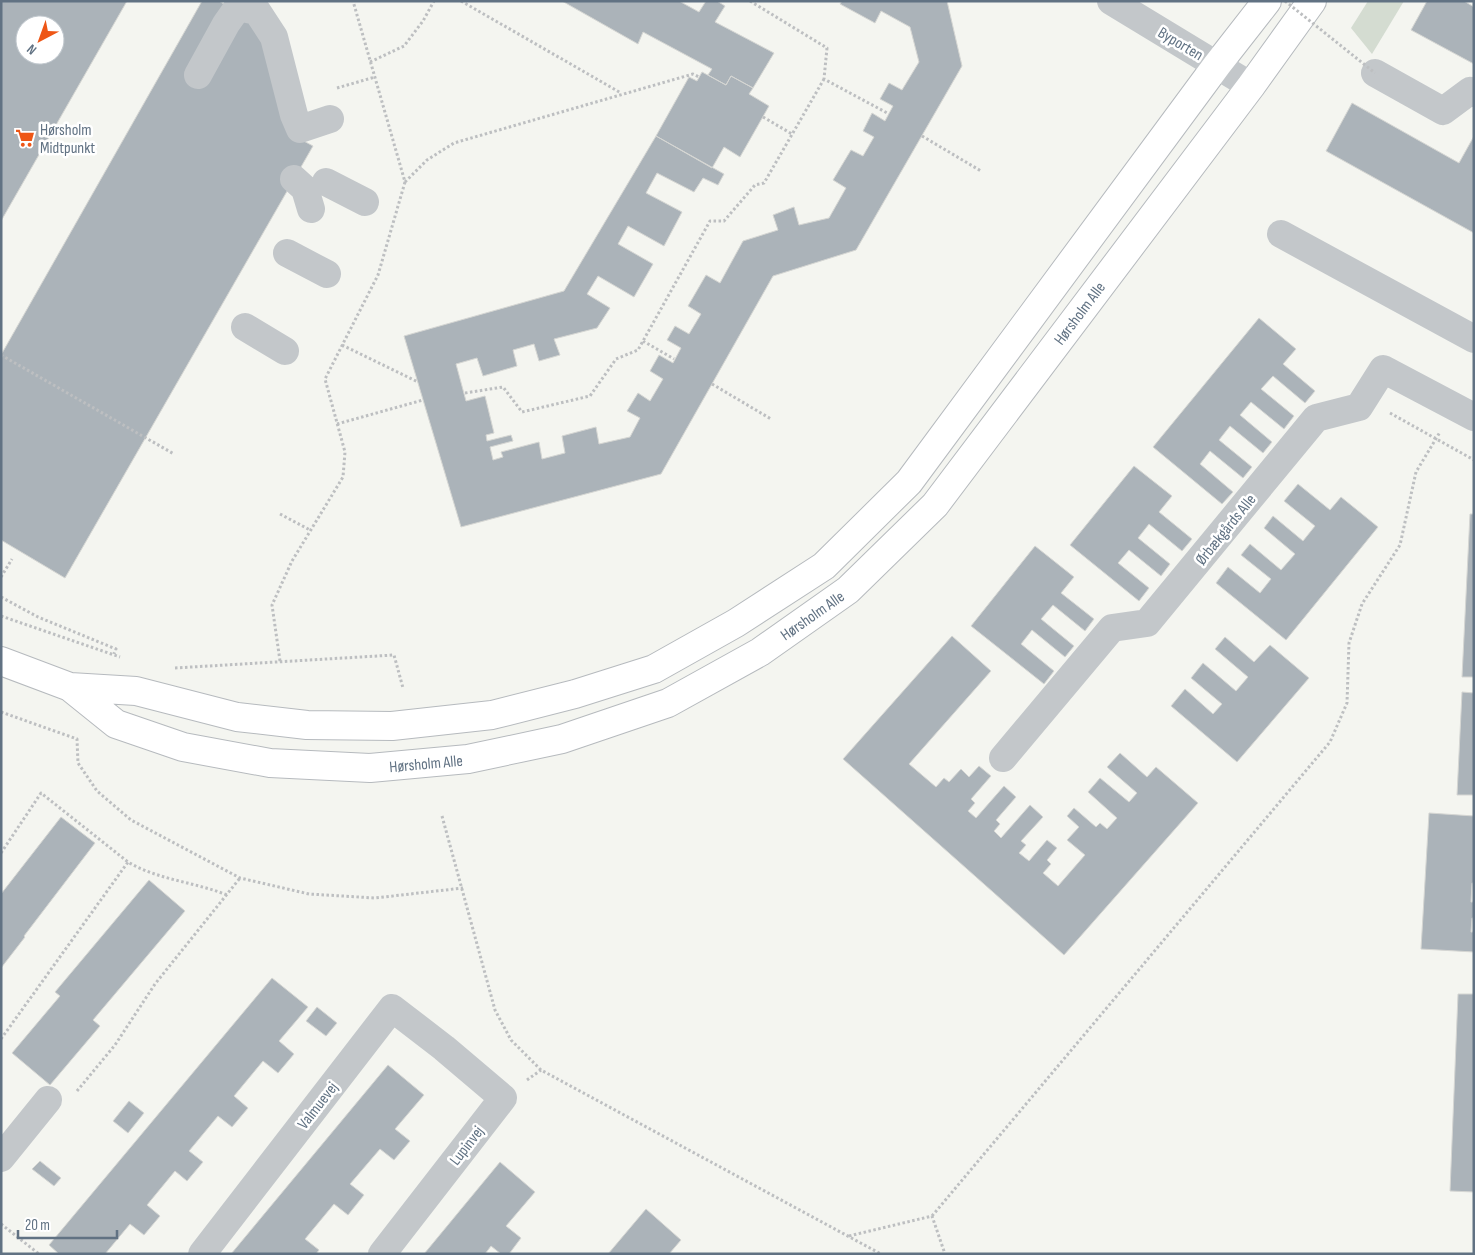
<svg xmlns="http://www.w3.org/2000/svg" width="1475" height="1255" font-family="'Sofia Sans Condensed',sans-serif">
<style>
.green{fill:#d4dcd1}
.building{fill:#abb3b9;stroke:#d5d6d3;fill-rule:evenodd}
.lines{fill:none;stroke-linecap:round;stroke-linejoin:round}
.major-casing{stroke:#b6babe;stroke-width:30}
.path{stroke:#bdbfc1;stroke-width:3;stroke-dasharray:2.5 2.5;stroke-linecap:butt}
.minor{stroke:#c3c7ca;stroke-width:28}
.major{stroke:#fff;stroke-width:28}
.path-bridge{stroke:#bdbfc1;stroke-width:3;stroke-dasharray:2.5 2.5;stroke-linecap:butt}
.labels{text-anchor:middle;stroke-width:5;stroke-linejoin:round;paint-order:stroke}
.street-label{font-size:16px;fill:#617283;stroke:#fff}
.poi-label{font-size:16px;fill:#617283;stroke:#fff;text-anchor:start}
</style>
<rect width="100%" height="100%" fill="#f4f5f0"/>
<!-- green -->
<path class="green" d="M1368,1h36l-32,53 -21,-26z"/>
<!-- building -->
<path class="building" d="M1,1h126l-126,220zM25,25h30v30h-30z
M202,1h17l47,29 21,102 26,14 -248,432 -64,-38v-185z
M562,1h117l20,11 7,-11h11l8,5 -10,16 59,31 -21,35 -22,-12 -5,9 -18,-10 4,-6 -69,-37 -5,12z
M842,1h105l15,65 -106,184 -83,26 -112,198 -200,53 -57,-191 160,-45 92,-155 68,38 -6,11 -15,-7 -9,14 -37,-19 -11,20 36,19 -18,34 -36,-20 -10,18 35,20 -19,33 -36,-21 -11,18 23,14 -13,20 -43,11 6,16 -21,6 -5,-17 -21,6 4,16 -34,10 -6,-18 -21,6 10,37 19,-5 9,37 -8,2 1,6 24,-6 2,6 -23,6 3,13 10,-3 -2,-5 38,-10 3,17 23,-6 -3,-17 34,-9 3,17 31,-7 10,-19 -13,-7 11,-18 12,8 13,-22 -13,-8 9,-16 14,8 8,-15 -14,-8 8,-14 14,8 12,-20 -13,-8 18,-31 14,8 23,-42 35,-11 -5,-15 21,-8 5,18 30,-7 17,-30 -13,-8 18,-30 12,6 11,-19 -11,-6 9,-18 13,8 8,-15 -13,-7 9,-16 13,7 17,-28 -9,-35 -29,-16 -6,12 -35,-19z
M1427,1h37l10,6v57l-63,-34z
M702,72l24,13 5,-9 22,12 -4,6 20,12 -29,51 -16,-10 -12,21 -56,-32 33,-59 8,4z
M1352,103l107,60 15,-27v97l-148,-82z
M1259,318l37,31 -13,15 32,27 -10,12 -32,-27 -12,13 33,27 -10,13 -33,-27 -11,13 32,27 -9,11 -33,-27 -11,14 33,27 -9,11 -33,-27 -10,13 33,28 -11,12 -69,-57z
M1134,466l38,30 -13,16 33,27 -10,12 -33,-27 -11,14 32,26 -9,12 -32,-26 -11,13 31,25 -10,13 -69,-56z
M1298,484l32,26 11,-13 37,30 -92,113 -70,-57 12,-16 32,26 11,-14 -30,-24 9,-11 31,26 14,-16 -31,-26 9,-12 30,25 12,-15 -31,-25z
M1470,514h4v163h-12z
M1035,546l39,31 -13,16 33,26 -9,12 -32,-26 -12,14 33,27 -9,11 -33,-27 -11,14 33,27 -10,13 -73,-58z
M952,636l39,35 -82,93 27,23 8,-9 5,4 12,-13 8,8 10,-11 12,10 -20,23 4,4 -7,8 8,7 28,-32 12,11 -20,23 4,4 -6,7 7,7 29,-33 13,12 -22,24 5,4 -7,8 10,8 18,-21 10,8 -10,12 4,4 -8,9 15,13 27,-31 -18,-15 12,-13 -12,-11 7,-8 22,19 4,-4 7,6 10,-11 -29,-26 12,-14 29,24 8,-9 -30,-26 13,-14 27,24 9,-10 42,36 -134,152 -221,-196z
M1225,637l29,25 16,-17 39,33 -72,84 -66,-56 14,-17 28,25 9,-10 -31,-26 12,-15 33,28 12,-14 -33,-28z
M1462,692l12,1v102h-17z
M1429,813l45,3v67h-2l-1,19h3v16h-2l-1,14h3v20l-53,-3z
M61,817l34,26 -71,93 1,1 -24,31v-74z
M149,880l36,31 -92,109 7,6 -50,59 -38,-32 48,-57 -5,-4z
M272,978l36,29 -29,34 15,13 -16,19 -15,-12 -29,35 14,12 -16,19 -14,-11 -29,35 14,11 -16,19 -12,-10 -28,34 13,11 -16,19 -14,-11 -25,30h-46l-10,-9z
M1458,994h16v198l-24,-1z
M317,1007l20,16 -11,13 -20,-15z
M388,1065l36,30 -29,34 15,12 -16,19 -14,-11 -30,35 14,11 -16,20 -14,-11 -29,35 14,11 -3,4h-85z
M129,1101l15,12 -16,20 -15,-12z
M40,1161l21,17 -7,8 -22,-17z
M500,1162l35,30 -29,34 15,12 -12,16h-8l-10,-8 -6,8h-61z
M646,1209l35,31 -12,14h-61z"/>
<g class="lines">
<!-- major casing -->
<g class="major-casing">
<path id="major" d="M1,661l69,26 46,37 67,23 87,16 100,5 98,-9 94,-20 106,-36 92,-51 88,-62 87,-85 316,-419 61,-85
M70,687l66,4 101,26 70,8 85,1 100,-11 83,-21 79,-25 82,-46 88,-57 85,-84 308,-417 50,-64"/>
</g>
<!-- path -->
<path class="path" d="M461,1l160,92
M750,1l77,47 -3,31 65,35
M370,62l34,-16 19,-25 11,-20
M337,88l38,-11
M763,117l29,17
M922,136l59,35
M405,182l22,-22 27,-17 239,-69 6,3
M643,341l31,18
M342,345l76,37
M1,355l173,99
M712,384l59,35
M465,393l38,-6 19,25 68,-16 26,-37 22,-9 72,-129h14l31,-36 9,-2 60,-104
M1390,413l84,47
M337,424l86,-24
M280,514l30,16
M1,577l11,-18
M1,597l37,20 78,32 -2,5
M1,616l119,41
M280,661l-8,-56 20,-44 51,-84 2,-25 -20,-73 53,-104 27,-93 -52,-181
M175,668l219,-13 9,33
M1,712l76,27 1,24 19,28 34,29 109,58 69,16 66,4 88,-10
M442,816l53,194 16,30 30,30 340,184
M1,853l40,-60 87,69c30,18 67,20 99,33
M1,1039l127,-177
M527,1080l14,-10
M77,1091l38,-46 40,-61 85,-106
M932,1216l398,-474 17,-39 2,-60 13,-39 38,-59 16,-73 24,-40
M1,1224l38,30
M849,1236l83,-20 13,38"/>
<!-- minor -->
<path class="minor" d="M1111,1l140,85
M1375,73l68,38 27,-20 4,2
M198,75l28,-51 12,-17 19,4 17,26 20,78 6,14 30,-10
M294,179l11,10 6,20
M326,182l39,20
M1281,234l193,105
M287,253l40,21
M245,327l40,24
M1003,758l109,-130 35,-5 169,-205 43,-11 24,-38 91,48
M1,1158l47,-58
M202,1254l190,-246 52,40 59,50 -121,156"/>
<!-- major -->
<use href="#major" class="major"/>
<!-- path-bridge -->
<path class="path-bridge" d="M1285,1l90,72"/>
</g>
<!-- icons -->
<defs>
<g id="supermarket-bare" transform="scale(1.5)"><path d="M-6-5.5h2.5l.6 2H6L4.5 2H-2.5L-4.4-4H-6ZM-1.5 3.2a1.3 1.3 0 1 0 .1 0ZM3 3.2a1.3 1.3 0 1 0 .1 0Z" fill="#ee5616" stroke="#fff" stroke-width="2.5" paint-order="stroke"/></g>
</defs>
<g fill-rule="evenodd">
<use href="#supermarket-bare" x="25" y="138"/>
</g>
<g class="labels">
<!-- street labels -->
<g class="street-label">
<text transform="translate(1181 43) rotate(31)" y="6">Byporten</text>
<text transform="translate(1079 313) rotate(-53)" y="6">Hørsholm Alle</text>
<text transform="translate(1225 529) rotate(-51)" y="6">Ørbækgårds Alle</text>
<text transform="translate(812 615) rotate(-35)" y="6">Hørsholm Alle</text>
<text transform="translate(426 763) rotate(-5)" y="6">Hørsholm Alle</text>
<text transform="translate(317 1105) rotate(-52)" y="6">Valmuevej</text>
<text transform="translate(466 1145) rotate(-52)" y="6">Lupinvej</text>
</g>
<!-- poi labels -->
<g class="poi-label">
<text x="40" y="135">Hørsholm<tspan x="40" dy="18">Midtpunkt</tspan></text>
</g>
</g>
<!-- border -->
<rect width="1475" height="1255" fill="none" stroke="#617283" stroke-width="5"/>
<!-- north arrow -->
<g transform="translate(40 40) rotate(221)"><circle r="24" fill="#ffffff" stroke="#c0c7cd"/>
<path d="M0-4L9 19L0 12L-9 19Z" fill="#ee5616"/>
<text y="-8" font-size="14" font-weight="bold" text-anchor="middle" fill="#617283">N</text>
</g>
<!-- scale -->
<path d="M18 1230v8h99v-8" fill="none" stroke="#617283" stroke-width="2.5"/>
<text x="25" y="1230" font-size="15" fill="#617283" stroke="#ffffff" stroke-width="4" paint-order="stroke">20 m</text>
</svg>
